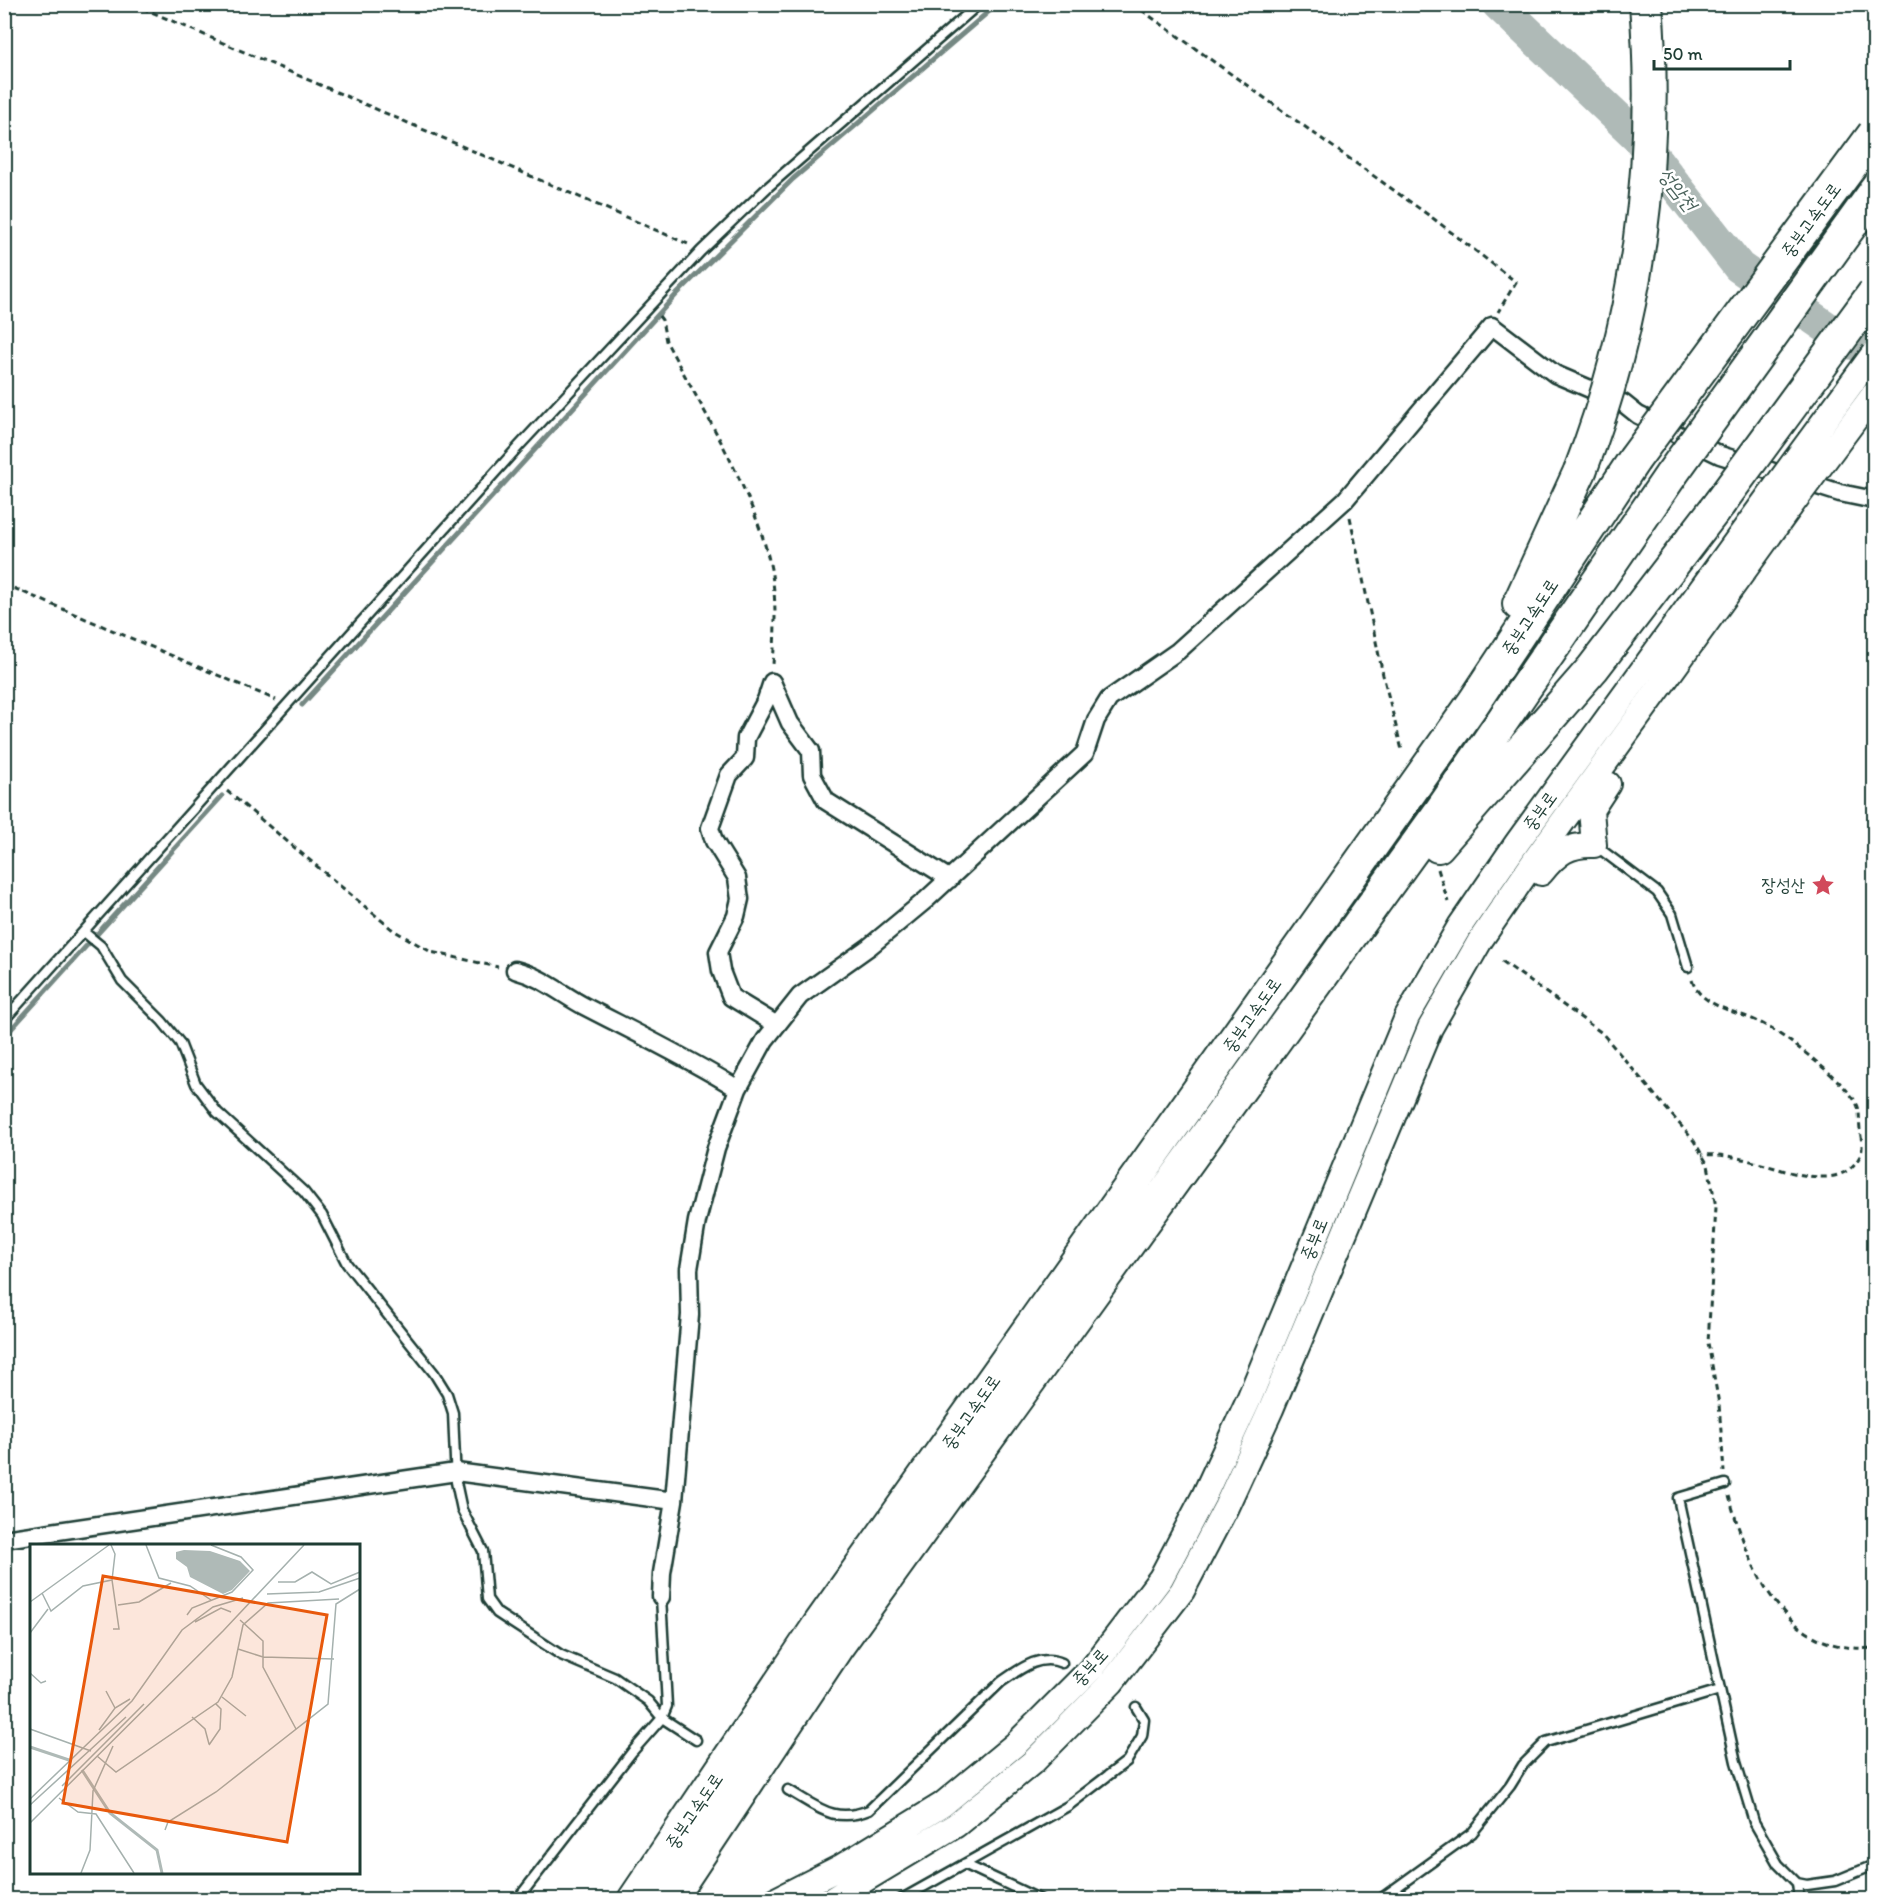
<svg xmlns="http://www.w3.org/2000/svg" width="1879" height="1904" font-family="Itim,'Poor Story',sans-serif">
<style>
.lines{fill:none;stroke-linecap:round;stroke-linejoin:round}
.stream{stroke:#758883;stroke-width:5}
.river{stroke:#afbab7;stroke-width:33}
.service-casing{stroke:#1f3d34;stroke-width:13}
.minor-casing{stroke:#1f3d34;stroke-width:21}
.secondary-casing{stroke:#1f3d34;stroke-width:28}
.motorway-casing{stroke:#1f3d34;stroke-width:36}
.path{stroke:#1f3d34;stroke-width:3;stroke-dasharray:6 4.5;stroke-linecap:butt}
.service{stroke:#fff;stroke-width:8}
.minor{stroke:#fff;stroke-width:16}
.secondary{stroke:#fff;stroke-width:24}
.motorway{stroke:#fff;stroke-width:32}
.secondary-bridge-casing{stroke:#1f3d34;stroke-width:28;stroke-linecap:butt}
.motorway-bridge-casing{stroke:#1f3d34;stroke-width:36;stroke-linecap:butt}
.secondary-bridge{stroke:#fff;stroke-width:24}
.motorway-bridge{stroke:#fff;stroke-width:32}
.labels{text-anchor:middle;stroke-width:5;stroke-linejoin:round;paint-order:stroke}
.street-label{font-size:18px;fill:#1f3d34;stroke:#fff}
.poi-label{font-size:18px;fill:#1f3d34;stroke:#fff;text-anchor:end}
.water-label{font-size:20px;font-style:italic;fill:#4a625b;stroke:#fff}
.inset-river{fill:none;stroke:#afbab7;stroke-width:3}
.inset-road{fill:none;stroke:#a5b1ae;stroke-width:1.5}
.view{fill:#e8590c;fill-opacity:0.15;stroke:#e8590c;stroke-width:3}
.inset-edge{fill:none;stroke:#1f3d34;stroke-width:3}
</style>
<rect width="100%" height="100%" fill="#fff"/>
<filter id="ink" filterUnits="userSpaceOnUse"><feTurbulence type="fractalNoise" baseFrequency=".0167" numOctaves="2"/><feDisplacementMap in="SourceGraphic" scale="12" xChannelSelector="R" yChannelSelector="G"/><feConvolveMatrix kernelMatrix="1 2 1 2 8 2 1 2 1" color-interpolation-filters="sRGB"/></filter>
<g filter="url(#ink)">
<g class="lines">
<!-- stream -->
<path class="stream" d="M302,705l374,-410 117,-116 201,-172
M4,1037l218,-241"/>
<!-- river -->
<path class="river" d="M1498,4l139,132 102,131 109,75 26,7"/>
<!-- service casing -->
<g class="service-casing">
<path id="service" d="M1873,4l1,1
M1596,846l61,46 15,22 16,53
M84,932l17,14 21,35 40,40 18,22 16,41 21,28 87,80 18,23 25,49 87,109 13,21 6,19 3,69 6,28 21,41 4,48 10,14 64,42 54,23 33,23 14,17 34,22
M4,1020l515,-574 182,-195 67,-64 211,-183
M1725,1484l-47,14 58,264 18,60 24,42 19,19 10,2 28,-4 39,-16
M788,1790c30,17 46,34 81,20l132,-128c18,-12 38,-29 61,-19
M964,1864l77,36
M1797,1883l2,17
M517,1900l115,-148 30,-34 5,-12 -6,-109
M900,1900l168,-94 59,-45 15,-25 2,-16 -8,-13
M1379,1900l93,-67 38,-47 13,-21 23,-23 174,-52"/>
</g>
<!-- minor casing -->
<g class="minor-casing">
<path id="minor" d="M772,682l-6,18 -20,38 -1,20 -16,17 -19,53 4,13 23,37 3,21 -4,17 -18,36 3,19 10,26 46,28
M772,682l18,41 21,28 1,24 14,26 124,78
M515,970c27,7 45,23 69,36 52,27 104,52 154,83
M4,1539l452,-67 218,29
M661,1597l1,-24 12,-72 8,-94 8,-92 -1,-46 8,-48 19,-73 22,-59 27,-49 35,-44 69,-49 58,-48 158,-146 11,-33 13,-21 69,-48 167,-151 147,-174 63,48 68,29 15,12 82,40 120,38 34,7"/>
</g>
<!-- secondary casing -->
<g class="secondary-casing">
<path id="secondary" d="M1541,873c16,-20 28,-29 53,-28l-3,-35 17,-26
M776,1900l65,-33 101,-62 75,-62 77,-77 67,-88 43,-82 45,-97 158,-382 53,-91 57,-83 254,-350
M831,1900l125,-75 78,-64 78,-79 70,-91 44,-84 45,-98 159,-381 51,-89 56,-82 253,-350"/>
</g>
<!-- motorway casing -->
<g class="motorway-casing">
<path id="motorway" d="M1519,604l61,-133
M1438,846l155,-178 126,-164
M634,1900l185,-275 655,-923 160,-242
M669,1900l168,-253 603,-835 231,-337"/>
</g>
<!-- path -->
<path class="path" d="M133,4l555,240
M1133,4l301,215 82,63 -18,30
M659,316l3,4 4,21c36,68 90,153 105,228 6,32 4,64 2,96
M1350,517l33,158 19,75
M4,584l272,116
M227,791l166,139 38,22 67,15
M1438,869l10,33
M1502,961l100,72 92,108 14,24 8,42 -8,136 11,61 5,68
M1692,980c8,27 45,31 67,42 22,10 92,63 99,85 2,7 1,16 2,23 1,8 4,19 0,26 -7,13 -18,20 -33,21 -39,2 -79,-25 -125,-22
M1729,1496c20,73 55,159 145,152"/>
<!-- service -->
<use href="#service" class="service"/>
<!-- minor -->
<use href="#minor" class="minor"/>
<!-- secondary -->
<use href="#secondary" class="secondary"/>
<!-- motorway -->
<use href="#motorway" class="motorway"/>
<!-- secondary-bridge casing -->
<g class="secondary-bridge-casing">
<path id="secondary-bridge" d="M1771,493l103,-140
M1790,507l84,-113"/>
</g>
<!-- motorway-bridge casing -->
<g class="motorway-bridge-casing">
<path id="motorway-bridge" d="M1634,460l240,-326
M1580,471c58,-149 79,-308 66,-467
M1671,475l203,-282
M1719,504l155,-211"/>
</g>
<!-- secondary-bridge -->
<use href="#secondary-bridge" class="secondary-bridge"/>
<!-- motorway-bridge -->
<use href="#motorway-bridge" class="motorway-bridge"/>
</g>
</g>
<!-- icons -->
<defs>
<g id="sight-bare" transform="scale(1.8)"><path d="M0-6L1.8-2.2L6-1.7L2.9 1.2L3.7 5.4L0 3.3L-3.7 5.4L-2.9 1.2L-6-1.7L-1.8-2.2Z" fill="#d1495b" stroke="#fff" stroke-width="2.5" paint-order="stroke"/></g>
</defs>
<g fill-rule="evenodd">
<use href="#sight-bare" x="1823" y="885"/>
</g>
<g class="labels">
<!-- street labels -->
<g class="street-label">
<text transform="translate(1811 220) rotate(-54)" y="6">중부고속도로</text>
<text transform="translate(1530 617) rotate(-57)" y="6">중부고속도로</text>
<text transform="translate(1540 811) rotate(-54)" y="6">중부로</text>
<text transform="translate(1252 1015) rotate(-55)" y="6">중부고속도로</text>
<text transform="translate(1314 1239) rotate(-68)" y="6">중부로</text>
<text transform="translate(971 1412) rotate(-55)" y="6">중부고속도로</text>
<text transform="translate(1090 1667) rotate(-48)" y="6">중부로</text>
<text transform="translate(694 1811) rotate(-56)" y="6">중부고속도로</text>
</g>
<!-- poi labels -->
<g class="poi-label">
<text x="1805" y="891">장성산</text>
</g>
<!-- water labels -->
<g class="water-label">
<text transform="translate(1678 189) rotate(52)" y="7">성암천</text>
</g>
</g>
<!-- overview -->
<g transform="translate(30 1544)">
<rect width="330" height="330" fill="#fff"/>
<path d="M154,6l26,1 30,10 10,10 -18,19 -9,4 -33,-17 -3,-10 -11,-8v-7z" fill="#afbab7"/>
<path class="inset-river" d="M0,203l42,14M52,226l28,43 47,37 5,23"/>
<path class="inset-road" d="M81,1l4,9 -3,26M116,1l13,33 31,8 21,14M248,38h17l17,-10 19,12 29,-12M12,49l9,18 32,-25 29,-6 7,49h-6M237,50l52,-2 41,-14M0,58l79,-57M88,61l21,-3 32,-19M157,71l5,-7 40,-16 21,-22 -12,-13 -30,-12M210,76l23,21v26l33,62M165,78l26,-14 10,4M0,89l18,-24M208,105l25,8 71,2M0,129l11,10 5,-2M76,147l9,17M192,153l24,19M162,173l13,12 4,15M0,185l61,22M69,186l16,-22 15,-9M179,201l11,-16 1,-20 -5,-5M67,212l19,16 102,-70 14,-25 11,-52 25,-22 71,-4M32,242l82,-82M29,254l19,14 18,2 38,59M0,255l102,-98 50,-71 31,-23 30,-9M0,261l96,-88M0,279l193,-192 81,-86M135,286l3,-8 48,-30 112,-88 8,-100 24,-15M51,329l9,-23 3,-59 20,-45"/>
<path class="view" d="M73,32l224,39 -40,227 -224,-39z"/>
<rect width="330" height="330" class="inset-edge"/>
</g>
<!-- margin -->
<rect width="1879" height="1904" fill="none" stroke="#fff" stroke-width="24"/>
<rect x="12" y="12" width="1855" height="1880" fill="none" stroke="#1f3d34" stroke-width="2" filter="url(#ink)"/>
<!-- scale -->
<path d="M1654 60v9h136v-9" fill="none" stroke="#1f3d34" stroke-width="3"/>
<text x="1663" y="60" font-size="18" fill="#1f3d34" stroke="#ffffff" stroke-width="4.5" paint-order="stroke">50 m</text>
</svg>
